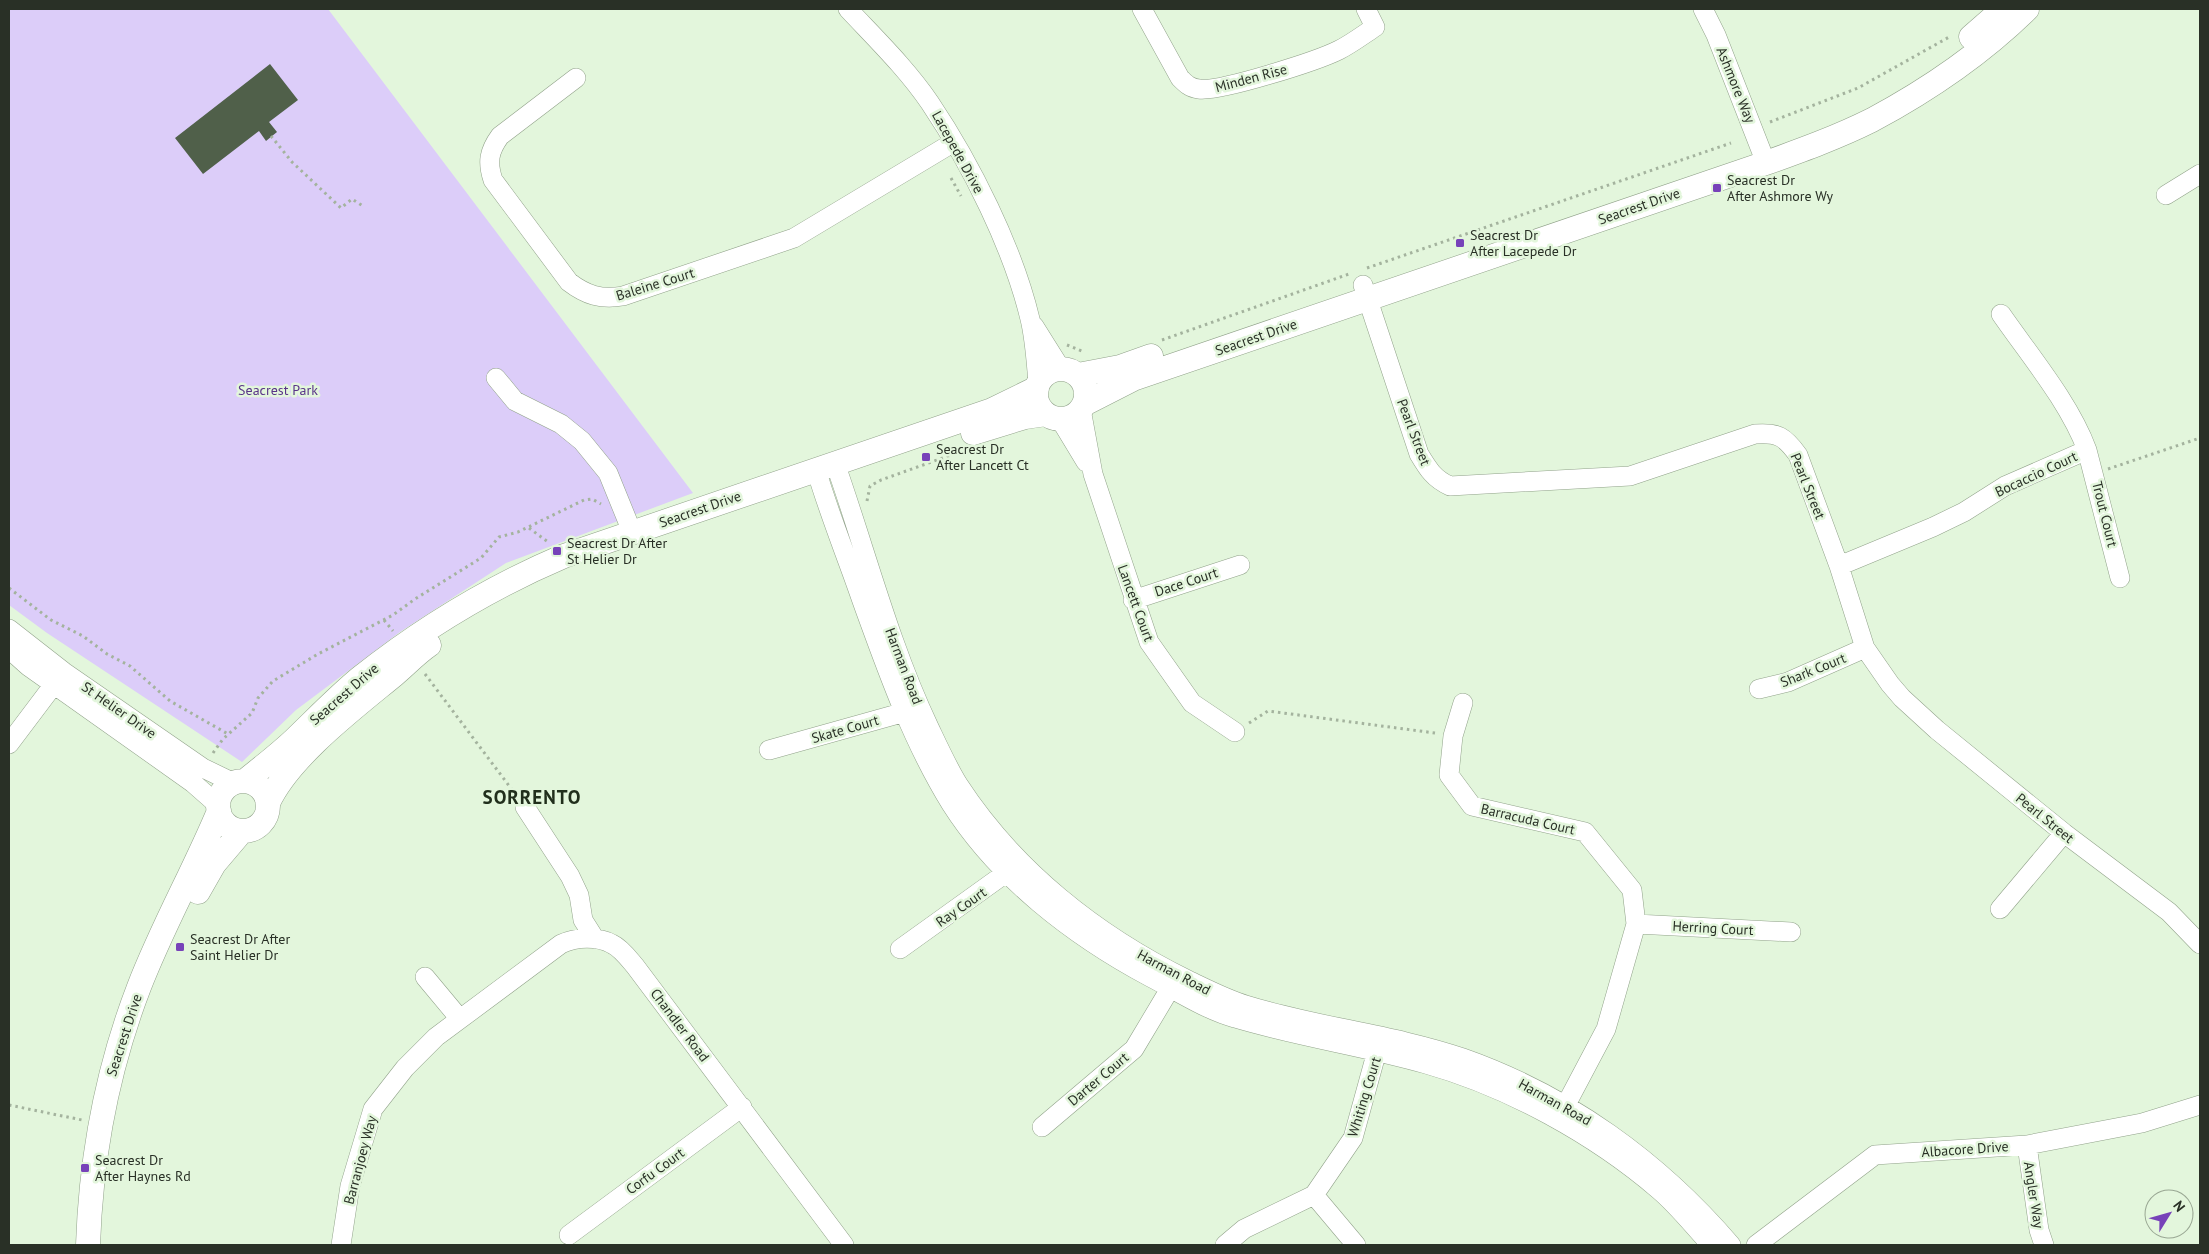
<svg xmlns="http://www.w3.org/2000/svg" width="2209" height="1254" font-family="'PT Sans',sans-serif">
<style>
.green{fill:#dccdf9}
.building{fill:#50604a}
.lines{fill:none;stroke-linecap:round;stroke-linejoin:round}
.minor-casing{stroke:#91a28a;stroke-width:20}
.major-casing{stroke:#91a28a;stroke-width:25}
.path{stroke:#a4b39e;stroke-width:3;stroke-dasharray:2.5 4;stroke-linecap:butt}
.minor{stroke:#fff;stroke-width:19}
.major{stroke:#fff;stroke-width:24}
.poi-dot{fill:#7742b9;stroke:#e3f6dc;stroke-width:2}
.labels{text-anchor:middle;stroke-width:5;stroke-linejoin:round;paint-order:stroke}
.street-label{font-size:14px;fill:#293026;stroke:#e3f6dc}
.poi-label{font-size:14px;fill:#293026;stroke:#e3f6dc;text-anchor:start}
.park-label{font-size:14px;fill:#593488;stroke:#e3f6dc}
.district-label{font-size:19px;font-weight:bold;letter-spacing:1px;fill:#212f1c;stroke:#e3f6dc}
</style>
<rect width="100%" height="100%" fill="#e3f6dc"/>
<!-- green -->
<path class="green" d="M9,9h319l365,484 -187,70 -106,69 -104,78 -54,52 -195,-129 -38,-28z"/>
<!-- building -->
<path class="building" d="M270,64l28,36 -29,22 8,10 -11,9 -7,-10 -56,43 -28,-36z"/>
<g class="lines">
<!-- minor casing -->
<g class="minor-casing">
<path id="minor" d="M848,9c28,30 59,60 82,94 41,61 83,145 100,216 5,21 6,42 8,64
M1142,9l38,69c6,6 10,10 19,11 21,3 118,-28 140,-39 12,-6 24,-15 36,-23l-9,-18
M1703,9l13,26 50,128
M576,78l-76,58c-11,15 -13,26 -7,44l76,102c17,13 32,18 54,14l171,-58 160,-96
M2166,195l34,-21
M1363,285l56,169c9,15 15,25 31,32l180,-10 125,-42c23,-2 30,3 43,21l41,111 26,82 25,36 12,14 35,32 127,103 105,79 31,32
M1034,326l27,43
M496,378l19,23 46,23 21,17 26,32 24,59
M1081,409l12,65 56,168 43,61 43,29
M1060,419l26,43
M2087,450l33,128
M835,463c31,88 54,180 94,264 9,19 18,39 29,57 56,86 138,151 230,196 19,9 38,19 58,25 71,22 146,29 217,53 105,37 196,103 268,187
M816,469c13,45 31,88 46,132 25,69 50,140 89,203 47,74 122,132 199,173 27,14 56,33 85,41 63,19 128,28 191,46 82,23 169,71 233,126 19,16 35,37 52,55
M1839,566l94,-39 31,-15 41,-26 82,-36c-18,-48 -57,-94 -86,-136
M1133,600l107,-35
M9,629l55,43 139,96 31,15
M9,649l19,17 165,117 25,22
M1759,689l29,-7 77,-34
M1463,703l-10,33 -4,39 23,31 113,26 47,58 4,34 -30,105 -46,87
M9,744l52,-69
M769,750l136,-38 9,-4
M525,807l45,69 9,19 4,25 12,19
M2000,909l64,-76
M1636,924l155,8
M900,949l117,-84
M425,977l35,42
M1042,1127l92,-78 43,-72
M2027,1145l12,85 5,15
M1314,1195l42,50
M569,1235l173,-128
M341,1245l9,-59 23,-77 32,-41 31,-31 125,-93c15,-7 36,-8 51,0 9,4 17,15 23,22l209,279
M1225,1245l19,-16 70,-34 39,-57 27,-98
M1756,1245l119,-90 152,-10 115,-22 58,-18"/>
</g>
<!-- major casing -->
<g class="major-casing">
<path id="major" d="M1971,37l32,-28
M1036 394a25 25 0 1 1 50 0a25 25 0 1 1-50 0Z
M1078,375l42,-8 31,-11
M1084,404l49,-25 633,-216c36,-13 72,-26 106,-43 56,-30 110,-67 155,-111
M973,433l52,-16 21,-3
M245,781c16,-13 33,-26 49,-41 22,-21 43,-43 66,-62 63,-50 131,-91 204,-122l428,-146 45,-22
M218 806a25 25 0 1 1 50 0a25 25 0 1 1-50 0Z
M268,803c21,-46 86,-95 126,-128 12,-10 22,-21 35,-30
M198,892l16,-28 28,-33
M88,1245c3,-89 19,-175 51,-258 23,-60 55,-116 80,-176"/>
</g>
<!-- path -->
<path class="path" d="M1770,122l88,-34 93,-52
M271,136l21,26 49,46 11,-9 11,7
M951,178l10,18
M1367,268l364,-125
M1162,340l187,-66
M1067,345l17,7
M2108,469l92,-31
M867,501l3,-15 11,-6 84,-30
M529,528l19,14
M9,588l42,32 32,16 24,18 23,12 40,35 58,33
M384,620l9,11
M425,674l91,121
M1249,723l19,-12 167,22
M213,753l10,-14 29,-26 6,-15 15,-17 45,-27 75,-39 22,-16 66,-41 18,-21 19,-5 66,-32 8,-1 9,5
M9,1105l73,15"/>
<!-- minor -->
<use href="#minor" class="minor"/>
<!-- major -->
<use href="#major" class="major"/>
</g>
<!-- markers -->
<g class="poi-dot">
<rect x="1712" y="183" width="10" height="10" rx="2.5"/>
<rect x="1455" y="238" width="10" height="10" rx="2.5"/>
<rect x="921" y="452" width="10" height="10" rx="2.5"/>
<rect x="552" y="546" width="10" height="10" rx="2.5"/>
<rect x="175" y="942" width="10" height="10" rx="2.5"/>
<rect x="80" y="1163" width="10" height="10" rx="2.5"/>
</g>
<g class="labels">
<!-- street labels -->
<g class="street-label">
<text transform="translate(1251 78) rotate(-15)" y="5">Minden Rise</text>
<text transform="translate(1736 85) rotate(68)" y="5">Ashmore Way</text>
<text transform="translate(958 152) rotate(61)" y="5">Lacepede Drive</text>
<text transform="translate(1639 206) rotate(-19)" y="5">Seacrest Drive</text>
<text transform="translate(655 284) rotate(-17)" y="5">Baleine Court</text>
<text transform="translate(1256 337) rotate(-19)" y="5">Seacrest Drive</text>
<text transform="translate(1414 432) rotate(69)" y="5">Pearl Street</text>
<text transform="translate(2036 474) rotate(-25)" y="5">Bocaccio Court</text>
<text transform="translate(1808 486) rotate(68)" y="5">Pearl Street</text>
<text transform="translate(700 509) rotate(-19)" y="5">Seacrest Drive</text>
<text transform="translate(2105 514) rotate(76)" y="5">Trout Court</text>
<text transform="translate(1186 582) rotate(-18)" y="5">Dace Court</text>
<text transform="translate(1136 603) rotate(70)" y="5">Lancett Court</text>
<text transform="translate(904 666) rotate(69)" y="5">Harman Road</text>
<text transform="translate(1813 670) rotate(-22)" y="5">Shark Court</text>
<text transform="translate(344 694) rotate(-41)" y="5">Seacrest Drive</text>
<text transform="translate(119 710) rotate(35)" y="5">St Helier Drive</text>
<text transform="translate(845 729) rotate(-16)" y="5">Skate Court</text>
<text transform="translate(2045 818) rotate(39)" y="5">Pearl Street</text>
<text transform="translate(1528 819) rotate(13)" y="5">Barracuda Court</text>
<text transform="translate(961 907) rotate(-35)" y="5">Ray Court</text>
<text transform="translate(1713 928) rotate(3)" y="5">Herring Court</text>
<text transform="translate(1174 972) rotate(28)" y="5">Harman Road</text>
<text transform="translate(680 1025) rotate(53)" y="5">Chandler Road</text>
<text transform="translate(124 1035) rotate(-72)" y="5">Seacrest Drive</text>
<text transform="translate(1098 1079) rotate(-40)" y="5">Darter Court</text>
<text transform="translate(1364 1097) rotate(-73)" y="5">Whiting Court</text>
<text transform="translate(1555 1102) rotate(29)" y="5">Harman Road</text>
<text transform="translate(1965 1149) rotate(-4)" y="5">Albacore Drive</text>
<text transform="translate(360 1160) rotate(-75)" y="5">Barranjoey Way</text>
<text transform="translate(655 1171) rotate(-36)" y="5">Corfu Court</text>
<text transform="translate(2034 1195) rotate(81)" y="5">Angler Way</text>
</g>
<!-- poi labels -->
<g class="poi-label">
<text x="1727" y="185">Seacrest Dr<tspan x="1727" dy="16">After Ashmore Wy</tspan></text>
<text x="1470" y="240">Seacrest Dr<tspan x="1470" dy="16">After Lacepede Dr</tspan></text>
<text x="936" y="454">Seacrest Dr<tspan x="936" dy="16">After Lancett Ct</tspan></text>
<text x="567" y="548">Seacrest Dr After<tspan x="567" dy="16">St Helier Dr</tspan></text>
<text x="190" y="944">Seacrest Dr After<tspan x="190" dy="16">Saint Helier Dr</tspan></text>
<text x="95" y="1165">Seacrest Dr<tspan x="95" dy="16">After Haynes Rd</tspan></text>
</g>
<!-- park labels -->
<g class="park-label">
<text x="278" y="395">Seacrest Park</text>
</g>
<!-- district labels -->
<g class="district-label">
<text x="532" y="804">SORRENTO</text>
</g>
</g>
<!-- border -->
<rect width="2209" height="1254" fill="none" stroke="#293026" stroke-width="20"/>
<!-- north arrow -->
<g transform="translate(2169 1214) rotate(53)"><circle r="24" fill="#e3f6dc" stroke="#99a793"/>
<path d="M0-4L9 19L0 12L-9 19Z" fill="#7742b9"/>
<text y="-8" font-size="14" font-weight="bold" text-anchor="middle" fill="#293026">N</text>
</g>
</svg>
